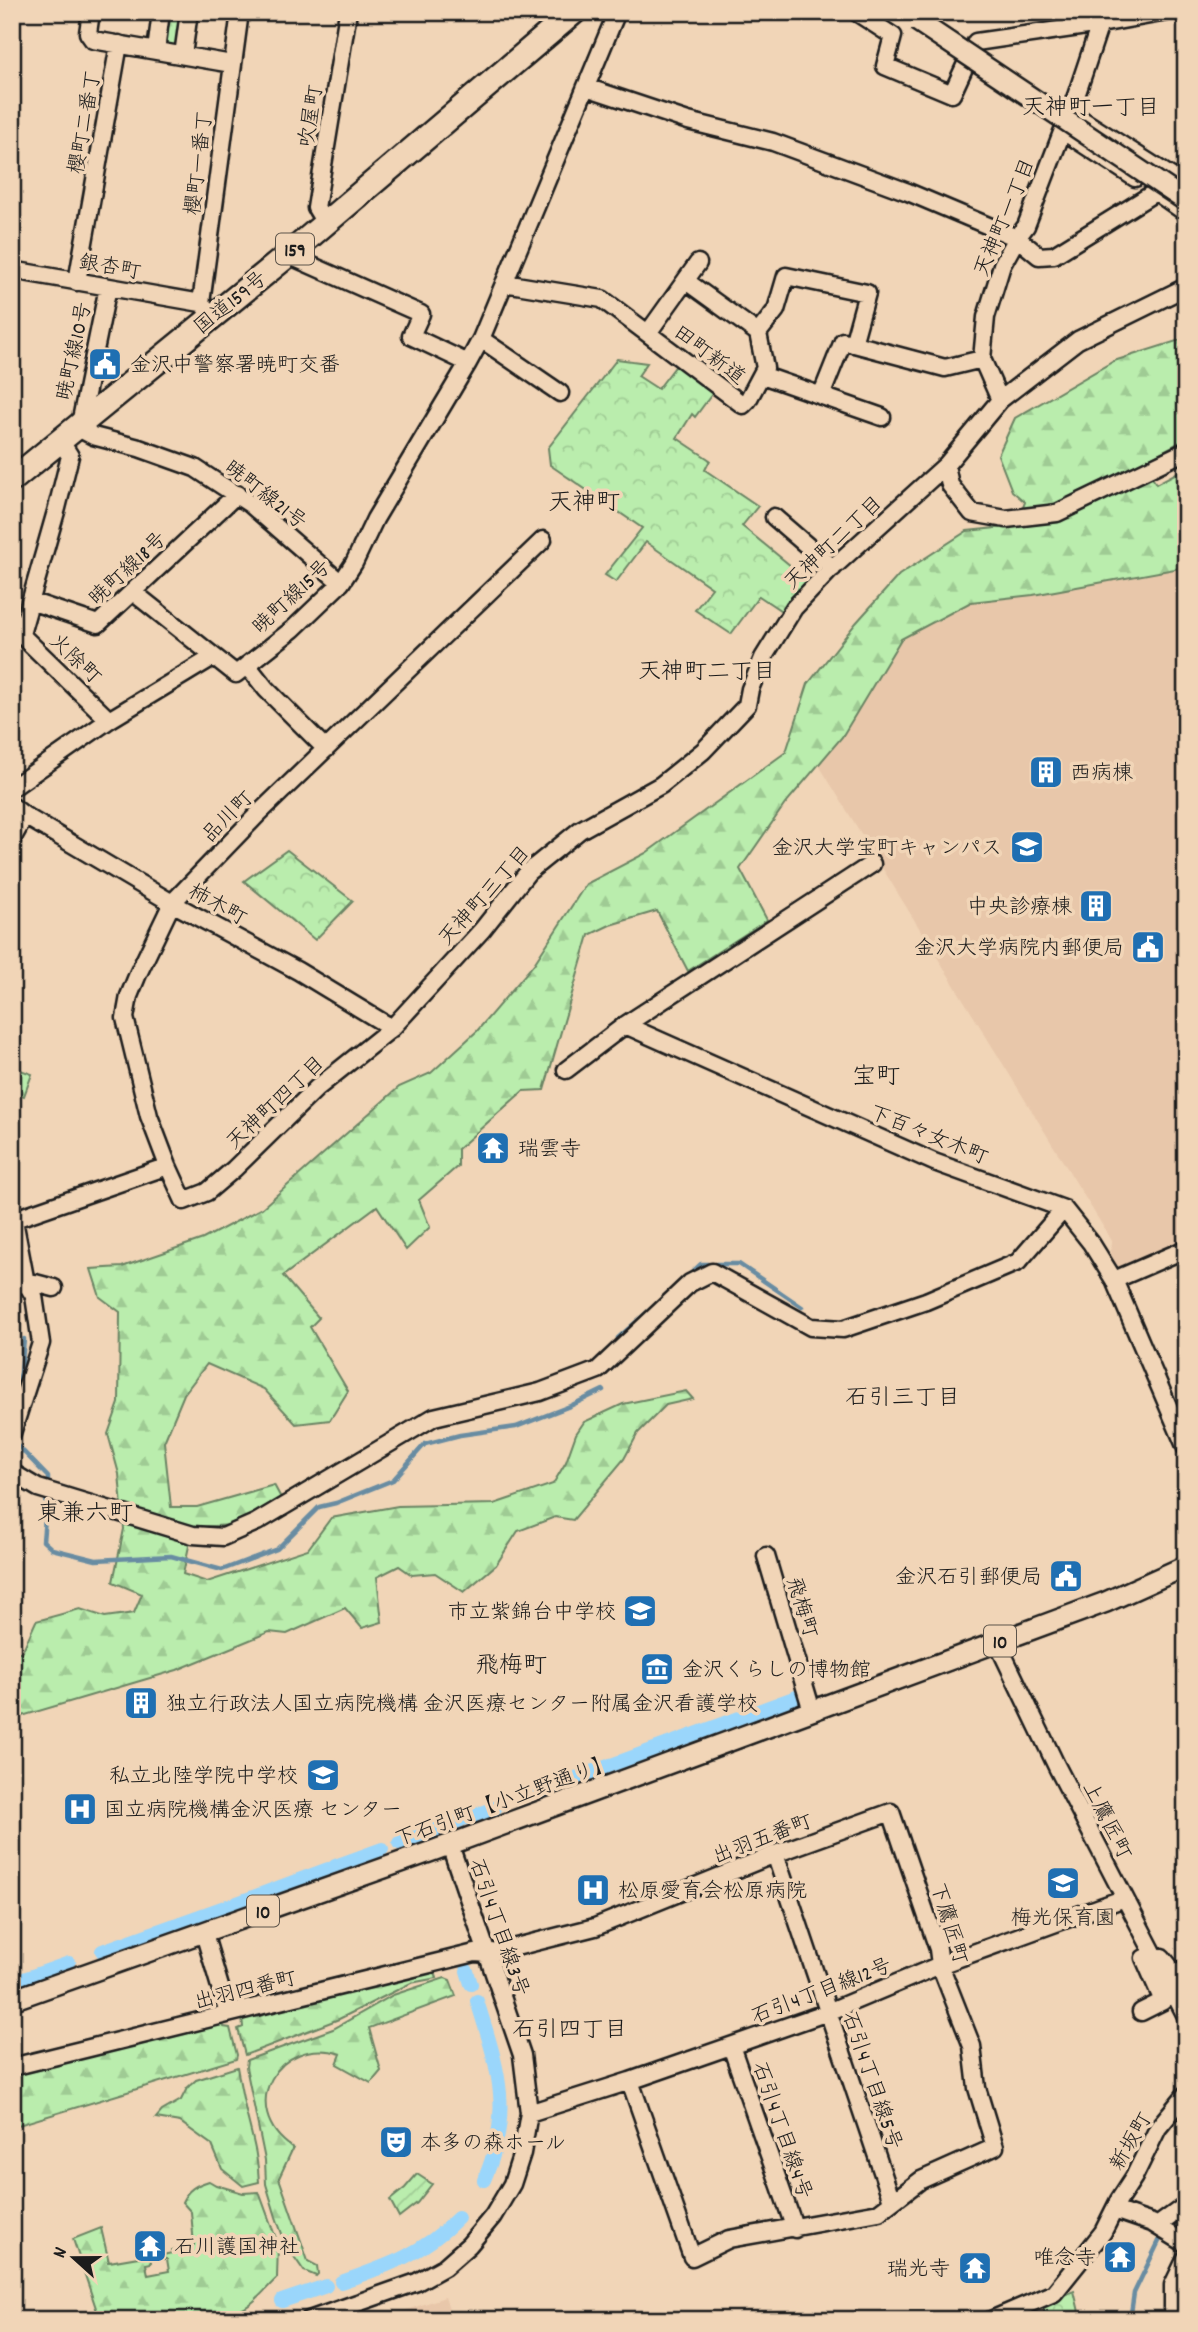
<svg xmlns="http://www.w3.org/2000/svg" width="1198" height="2332" font-family="Dekko,'Klee One',sans-serif">
<style>
.built{fill:#e8c7aa}
.forest{fill:url(#forest-firs);stroke:#6b8464;stroke-width:2}
.park{fill:url(#park-crowns);stroke:#6b8464;stroke-width:2}
.garden{fill:url(#garden-furrows);stroke:#6b8464;stroke-width:2}
.lines{fill:none;stroke-linecap:round;stroke-linejoin:round}
.stream{stroke:#688ca2;stroke-width:4.5}
.canal{stroke:#9ad6fb;stroke-width:14}
.minor-casing{stroke:#1c1c1c;stroke-width:21}
.major-casing{stroke:#1c1c1c;stroke-width:24}
.highway-casing{stroke:#1c1c1c;stroke-width:28}
.minor{stroke:#f1d5b7;stroke-width:16}
.major{stroke:#f1d5b7;stroke-width:19}
.highway{stroke:#f1d5b7;stroke-width:23}
.major-bridge-casing{stroke:#1c1c1c;stroke-width:24;stroke-linecap:butt}
.major-bridge{stroke:#f1d5b7;stroke-width:19}
.labels{text-anchor:middle;stroke-width:7;stroke-linejoin:round;paint-order:stroke}
.shield{fill:#f1d5b7;stroke:#5c544a;stroke-width:2}
.shield-label{font-size:19px;font-weight:bold;fill:#1c1c1c}
.street-label{font-size:21px;fill:#1c1c1c;stroke:#f1d5b7}
.poi-label{font-size:21px;fill:#1c1c1c;stroke:#f1d5b7;text-anchor:start}
.neighbourhood-label{font-size:23px;fill:#1c1c1c;stroke:#f1d5b7}
.quarter-label{font-size:24px;fill:#1c1c1c;stroke:#f1d5b7}
</style>
<defs>
<pattern id="forest-firs" width="22" height="20" patternUnits="userSpaceOnUse" patternTransform="scale(1.75)"><rect width="22" height="20" fill="#baedad"/><path d="M5 1l3.5 6h-7zM16 11l3.5 6h-7z" fill="#9fcb94"/></pattern>
<pattern id="park-crowns" width="20" height="18" patternUnits="userSpaceOnUse" patternTransform="scale(1.75)"><rect width="20" height="18" fill="#baedad"/><path d="M2 6a3 3 0 1 1 6 0M12 15a3 3 0 1 1 6 0" fill="none" stroke="#9fcb94"/></pattern>
<pattern id="garden-furrows" width="10" height="10" patternUnits="userSpaceOnUse" patternTransform="scale(1.75)"><rect width="10" height="10" fill="#baedad"/><path d="M-1 1l2-2M0 10L10 0M9 11l2-2" fill="none" stroke="#9fcb94"/></pattern>
</defs>
<rect width="100%" height="100%" fill="#f1d5b7"/>
<filter id="ink" filterUnits="userSpaceOnUse"><feTurbulence type="fractalNoise" baseFrequency=".0143" numOctaves="2"/><feDisplacementMap in="SourceGraphic" scale="14" xChannelSelector="R" yChannelSelector="G"/><feConvolveMatrix kernelMatrix="1 2 1 2 8 2 1 2 1" color-interpolation-filters="sRGB"/></filter>
<g filter="url(#ink)">
<!-- built -->
<path class="built" d="M1186,540v700l-65,27 -8,-1 -3,-7 2,-18 -295,-479 65,-124 90,-53z
M445,2297l7,23h-75z"/>
<!-- forest -->
<path class="forest" d="M1186,338v101l-43,23 13,22 30,-16v99l-153,28 -62,7 -70,37 -59,98 -57,67 -45,65 27,51 -79,51 -31,-60 -47,14 -21,10 -45,155 -21,1 -65,58v17l-39,34 11,27 -24,23 -29,-44 -94,70 36,42 -9,9 38,64 -18,29 -34,4 -32,-35 -57,-25 -23,30 -20,48 7,65h26l77,-22 7,13 -46,27 -42,2 -10,47 24,8 101,-33 23,-31 67,-12 96,-2 59,-20 13,-22 10,-28 8,-12 39,-18 63,-13 7,8 -27,6 -28,28 -14,26 -51,61 -18,-3 -37,14 -22,34 -32,27 -29,-19 -23,2 -13,-9 -22,11 5,45 -20,6 -17,-20 -58,26 -18,-2 -92,38 -165,49v-67h10l14,-31 44,-12 25,8 29,-4 8,-19 -29,-12 11,-53 -5,-55 -11,-40 11,-31 1,-91 -20,-15 -9,-28 31,-2 81,-28 59,-31 137,-121 32,-14 46,-42 57,-67 52,-80 60,-31 140,-101 22,-68 48,-61 43,-48 68,-44 49,-5 9,-24 -13,-11 -14,-36 17,-37 99,-57z
M434,1969l3,9 -26,5 -72,36 -94,36 -7,-26 5,-2 -1,-11z
M445,1978l5,2 6,16 -87,32 12,43 -10,12 -34,-19 4,-10c-63,-20 -106,55 -48,94l-14,30 29,83 9,5 1,8 -2,2 -12,-5 -18,-26 -10,-28 -10,-33 -1,-24 -19,-93 1,-7 86,-31 60,-34z
M222,2021l2,6 6,1 7,27 -1,4 -224,68v-56z
M237,2067c3,17 6,33 10,49 6,24 11,41 12,66l-16,4 -21,-17 -10,-24 -32,-23 -24,-4 6,-7 19,-11 6,-12 9,-8z
M209,2181l7,4 27,8 16,-1 19,52 -1,34c-11,10 -24,28 -39,33 -17,5 -34,-5 -48,9h-90l-27,-81 28,-11 8,34 41,-7 1,8 -5,1 2,11 21,-4 -2,-12h-3l-1,-4 9,-2v-3l22,-5 -3,-33 -9,-10c6,-13 14,-17 27,-21z"/>
<!-- park -->
<path class="park" d="M168,12h14l-3,36 -16,-1z
M617,359l30,4 -9,13 20,13 20,-26 37,27 -20,27 -3,-3 -15,24 33,22 -5,10 53,36 -16,20 66,54 -22,34 -27,-18 -28,38 -36,-24 17,-22 -66,-46 -30,40 -11,-7 37,-47 -92,-63 -2,-17z
M287,850l66,51 -38,39 -71,-59z
M12,1067l20,7 -8,22 -12,-4z
M1074,2291l7,29h-33l-7,-16z"/>
<!-- garden -->
<path class="garden" d="M417,2174l15,10 -15,19 -18,14 -9,-17 15,-12z"/>
<g class="lines">
<!-- stream -->
<path class="stream" d="M716,1264h23l63,43
M686,1278l15,-14h7
M618,1338l43,-38
M12,1403l9,-30 3,-34
M12,1444l7,3 29,30v5
M47,1495l-4,46 9,8 44,11 75,-4 51,14 55,-21 42,-42 17,-4 57,-23 32,-36 35,-9 56,-8 54,-21 33,-16
M1130,2320l4,-27 28,-58"/>
<!-- canal -->
<path class="canal" d="M540,1791l259,-95
M468,1818l27,-10
M433,1831l28,-11
M399,1843l26,-9
M335,1866l47,-17
M237,1903l91,-34
M102,1951l128,-46
M467,1971l4,13
M12,1983l57,-20
M477,2001c21,67 37,110 7,179
M341,2282c46,-16 82,-28 117,-64
M282,2301l44,-15"/>
<!-- minor casing -->
<g class="minor-casing">
<path id="minor" d="M91,12l-3,21 5,7 139,24
M856,12l37,24 -8,30 67,28 24,-52 124,-18 67,-12
M156,51l5,-39
M183,55l6,-43
M586,87l102,34 85,21 135,50 109,46 22,18 15,-1 132,-82
M1070,112l113,72
M1063,131l72,47
M1156,192l30,21
M325,223l-9,-15 32,-196
M12,270l189,33
M77,282l42,-238
M504,283l98,16 141,106 5,-5 17,-32 -7,-35 -72,-52
M213,316l-12,-13 39,-291
M648,333l50,-70
M758,333l18,-23 10,-34 81,17 -14,51
M481,339l79,54
M468,363l13,-24 136,-327
M762,375l120,42
M821,396l22,-55 102,27 37,-9
M1000,400l-18,-41 4,-42 16,-52 15,-27 9,-12 50,-130 28,-84
M80,424l28,-137
M76,427l17,9 46,12 56,20 55,36 91,79
M946,465l4,20 22,28 34,6 51,-6 129,-62
M774,517l59,51
M543,540l-286,275 -85,88 -34,71 -9,22 -4,22 24,98 19,50 16,35 23,-9 27,-23 83,-81 75,-60 90,-98 46,-58 52,-42 81,-45 42,-34 44,-46 3,-16 13,-31 31,-50 35,-37 117,-106 54,-65 78,-60 108,-53
M133,592l103,82 57,-45 48,-46 13,-20 21,-44 93,-156 -57,-27 10,-22 -133,-59
M30,601l68,23 139,-130
M14,628l95,92
M21,634l36,-126 13,-52 -10,-16
M247,665l19,24 60,60
M12,788l97,-68 104,-63
M12,806l13,10 -13,23
M25,816l147,87 126,68 94,57
M625,1025l309,137 130,47
M566,1070l59,-45 247,-161
M1064,1209l27,34 23,37 72,168
M12,1220l156,-54
M1114,1280l72,-31
M12,1285l23,-2 19,5
M12,1433l29,-90 -7,-47 -8,-13 -12,-63
M12,1471l1,2 25,15 155,47 30,2 34,-15 177,-105 106,-25 58,-22 92,-87 22,-11 99,55 32,2 83,-28 92,-39 46,-53
M766,1556l46,155
M997,1642l60,125 129,249
M775,1854l117,347
M204,1933l24,81
M1162,1957l17,21
M1141,2012l22,-11 -19,-43
M731,2046l64,183
M12,2067l463,-114 13,1 107,-27 180,-73 116,-42 47,137 2,16 32,81 5,42 18,59 -74,33 -42,32 -150,27 -37,18 -62,-176
M529,2113l101,-32 198,-69 112,-47 185,-67
M1114,2210l38,13 34,21
M1157,2226l29,-21
M309,2320l108,-38 27,-15 25,-22 24,-29 19,-32 10,-31 7,-40 -7,-58 -72,-210
M991,2320l63,-27 49,-61 16,-32 15,-23 24,-49 28,-34
M1173,2320v-35l13,-27"/>
</g>
<!-- major casing -->
<g class="major-casing">
<path id="major" d="M12,2000l423,-150 671,-248 80,-36"/>
</g>
<!-- highway casing -->
<g class="highway-casing">
<path id="highway" d="M12,480l276,-225 286,-243"/>
</g>
<!-- minor -->
<use href="#minor" class="minor"/>
<!-- major -->
<use href="#major" class="major"/>
<!-- highway -->
<use href="#highway" class="highway"/>
<!-- major-bridge casing -->
<g class="major-bridge-casing">
<path id="major-bridge" d="M917,21l269,180"/>
</g>
<!-- major-bridge -->
<use href="#major-bridge" class="major-bridge"/>
</g>
</g>
<!-- icons -->
<defs>
<g id="civic-square" transform="scale(1.75)"><rect x="-9" y="-9" width="18" height="18" rx="4" fill="#1f6fb2" stroke="#f1d5b7"/><path d="M-.6-6.5H3V-4.5H.6V-3L4-1V1h2V6H-6V1h2V-1L-.6-3ZM-1.2 2.5V6h2.4V2.5Z" fill="#fff"/></g>
<g id="building-square" transform="scale(1.75)"><rect x="-9" y="-9" width="18" height="18" rx="4" fill="#1f6fb2" stroke="#f1d5b7"/><path d="M-4-6H4V6H1V3H-1V6H-4ZM-2.5-4.3h1.7v1.8h-1.7ZM.8-4.3h1.7v1.8H.8ZM-2.5-1h1.7V.8h-1.7ZM.8-1h1.7V.8H.8Z" fill="#fff"/></g>
<g id="university-square" transform="scale(1.75)"><rect x="-9" y="-9" width="18" height="18" rx="4" fill="#1f6fb2" stroke="#f1d5b7"/><path d="M0-5L7-2L0 1L-7-2ZM-4 1L0 2.5L4 1V4Q0 6-4 4Z" fill="#fff"/></g>
<g id="temple-square" transform="scale(1.75)"><rect x="-9" y="-9" width="18" height="18" rx="4" fill="#1f6fb2" stroke="#f1d5b7"/><path d="M0-6L5-2H3V0L6.5 2.5H4V6H1.5V3h-3V6H-4V2.5H-6.5L-3 0V-2H-5Z" fill="#fff"/></g>
<g id="school-square" transform="scale(1.75)"><rect x="-9" y="-9" width="18" height="18" rx="4" fill="#1f6fb2" stroke="#f1d5b7"/><path d="M0-5L7-2L0 1L-7-2ZM-4 1L0 2.5L4 1V4Q0 6-4 4Z" fill="#fff"/></g>
<g id="museum-square" transform="scale(1.75)"><rect x="-9" y="-9" width="18" height="18" rx="4" fill="#1f6fb2" stroke="#f1d5b7"/><path d="M0-6L6-3V-2H-6V-3ZM-5-1h2V3h-2ZM-1-1h2V3h-2ZM3-1h2V3H3ZM-6 4H6V6H-6Z" fill="#fff"/></g>
<g id="hospital-square" transform="scale(1.75)"><rect x="-9" y="-9" width="18" height="18" rx="4" fill="#1f6fb2" stroke="#f1d5b7"/><path d="M-5-5h3v3.5h4V-5h3V5h-3V1.5h-4V5h-3Z" fill="#fff"/></g>
<g id="theatre-square" transform="scale(1.75)"><rect x="-9" y="-9" width="18" height="18" rx="4" fill="#1f6fb2" stroke="#f1d5b7"/><path d="M-5-5.5Q0-4 5-5.5V0Q5 5 0 6Q-5 5-5 0ZM-3.3-2.5H-1v1.5H-3.3ZM1-2.5H3.3v1.5H1ZM-2.8 1Q0 5.5 2.8 1Z" fill="#fff"/></g>
</defs>
<g fill-rule="evenodd">
<use href="#civic-square" x="105" y="364"/>
<use href="#building-square" x="1046" y="772"/>
<use href="#university-square" x="1027" y="847"/>
<use href="#building-square" x="1096" y="906"/>
<use href="#civic-square" x="1148" y="947"/>
<use href="#temple-square" x="493" y="1148"/>
<use href="#civic-square" x="1066" y="1576"/>
<use href="#school-square" x="640" y="1611"/>
<use href="#museum-square" x="657" y="1669"/>
<use href="#building-square" x="141" y="1703"/>
<use href="#school-square" x="323" y="1775"/>
<use href="#hospital-square" x="80" y="1809"/>
<use href="#school-square" x="1063" y="1883"/>
<use href="#hospital-square" x="593" y="1890"/>
<use href="#theatre-square" x="396" y="2142"/>
<use href="#temple-square" x="150" y="2246"/>
<use href="#temple-square" x="1120" y="2257"/>
<use href="#temple-square" x="975" y="2268"/>
</g>
<g class="labels">
<!-- shield labels -->
<g class="shield">
<rect x="276" y="233.5" width="38" height="31" rx="5"/>
<rect x="984" y="1625.5" width="32" height="31" rx="5"/>
<rect x="247" y="1895.5" width="32" height="31" rx="5"/>
</g>
<g class="shield-label">
<text x="295" y="256">159</text>
<text x="1000" y="1648">10</text>
<text x="263" y="1918">10</text>
</g>
<!-- street labels -->
<g class="street-label">
<text transform="translate(310 116) rotate(-81)" y="7">吹屋町</text>
<text transform="translate(84 122) rotate(-80)" y="7">櫻町二番丁</text>
<text transform="translate(198 163) rotate(-83)" y="7">櫻町一番丁</text>
<text transform="translate(1004 217) rotate(-67)" y="7">天神町一丁目</text>
<text transform="translate(110 266) rotate(10)" y="7">銀杏町</text>
<text transform="translate(230 302) rotate(-39)" y="7">国道159号</text>
<text transform="translate(73 351) rotate(-78)" y="7">暁町線10号</text>
<text transform="translate(710 354) rotate(37)" y="7">田町新道</text>
<text transform="translate(266 494) rotate(38)" y="7">暁町線21号</text>
<text transform="translate(833 542) rotate(-43)" y="7">天神町二丁目</text>
<text transform="translate(127 568) rotate(-43)" y="7">暁町線18号</text>
<text transform="translate(291 596) rotate(-43)" y="7">暁町線15号</text>
<text transform="translate(76 658) rotate(44)" y="7">火除町</text>
<text transform="translate(227 816) rotate(-45)" y="7">品川町</text>
<text transform="translate(484 895) rotate(-48)" y="7">天神町三丁目</text>
<text transform="translate(218 904) rotate(29)" y="7">柿木町</text>
<text transform="translate(275 1102) rotate(-43)" y="7">天神町四丁目</text>
<text transform="translate(929 1134) rotate(22)" y="7">下百々女木町</text>
<text transform="translate(803 1607) rotate(73)" y="7">飛梅町</text>
<text transform="translate(504 1800) rotate(-20)" y="7">下石引町【小立野通り】</text>
<text transform="translate(1108 1820) rotate(63)" y="7">上鷹匠町</text>
<text transform="translate(762 1838) rotate(-21)" y="7">出羽五番町</text>
<text transform="translate(950 1923) rotate(73)" y="7">下鷹匠町</text>
<text transform="translate(500 1927) rotate(71)" y="7">石引4丁目線3号</text>
<text transform="translate(245 1989) rotate(-14)" y="7">出羽四番町</text>
<text transform="translate(821 1990) rotate(-21)" y="7">石引4丁目線12号</text>
<text transform="translate(873 2080) rotate(71)" y="7">石引4丁目線5号</text>
<text transform="translate(783 2130) rotate(71)" y="7">石引4丁目線4号</text>
<text transform="translate(1130 2141) rotate(-60)" y="7">新坂町</text>
</g>
<!-- poi labels -->
<g class="poi-label">
<text x="130" y="371">金沢中警察署暁町交番</text>
<text x="1070" y="779">西病棟</text>
<text x="1002" y="854" text-anchor="end">金沢大学宝町キャンパス</text>
<text x="1072" y="913" text-anchor="end">中央診療棟</text>
<text x="1124" y="954" text-anchor="end">金沢大学病院内郵便局</text>
<text x="518" y="1155">瑞雲寺</text>
<text x="1042" y="1583" text-anchor="end">金沢石引郵便局</text>
<text x="616" y="1618" text-anchor="end">市立紫錦台中学校</text>
<text x="682" y="1676">金沢くらしの博物館</text>
<text x="166" y="1710">独立行政法人国立病院機構 金沢医療センター附属金沢看護学校</text>
<text x="298" y="1782" text-anchor="end">私立北陸学院中学校</text>
<text x="104" y="1816">国立病院機構金沢医療 センター</text>
<text x="618" y="1897">松原愛育会松原病院</text>
<text x="1063" y="1924" text-anchor="middle">梅光保育園</text>
<text x="420" y="2149">本多の森ホール</text>
<text x="174" y="2253">石川護国神社</text>
<text x="1096" y="2264" text-anchor="end">唯念寺</text>
<text x="950" y="2275" text-anchor="end">瑞光寺</text>
</g>
<!-- neighbourhood labels -->
<g class="neighbourhood-label">
<text x="1091" y="114">天神町一丁目</text>
<text x="707" y="678">天神町二丁目</text>
<text x="903" y="1404">石引三丁目</text>
<text x="570" y="2036">石引四丁目</text>
</g>
<!-- quarter labels -->
<g class="quarter-label">
<text x="584" y="509">天神町</text>
<text x="876" y="1083">宝町</text>
<text x="85" y="1520">東兼六町</text>
<text x="511" y="1672">飛梅町</text>
</g>
</g>
<!-- margin -->
<rect width="1198" height="2332" fill="none" stroke="#f1d5b7" stroke-width="42"/>
<rect x="21" y="21" width="1156" height="2290" fill="none" stroke="#1c1c1c" stroke-width="2.5" filter="url(#ink)"/>
<!-- north arrow -->
<g transform="translate(74 2258) rotate(291)" stroke="#f1d5b7" stroke-width="5" paint-order="stroke">
<path d="M0-5L12 26L0 18L-12 26Z" fill="#1c1c1c"/>
<text y="-10" font-size="19" font-weight="bold" text-anchor="middle" fill="#1c1c1c">N</text>
</g>
</svg>
